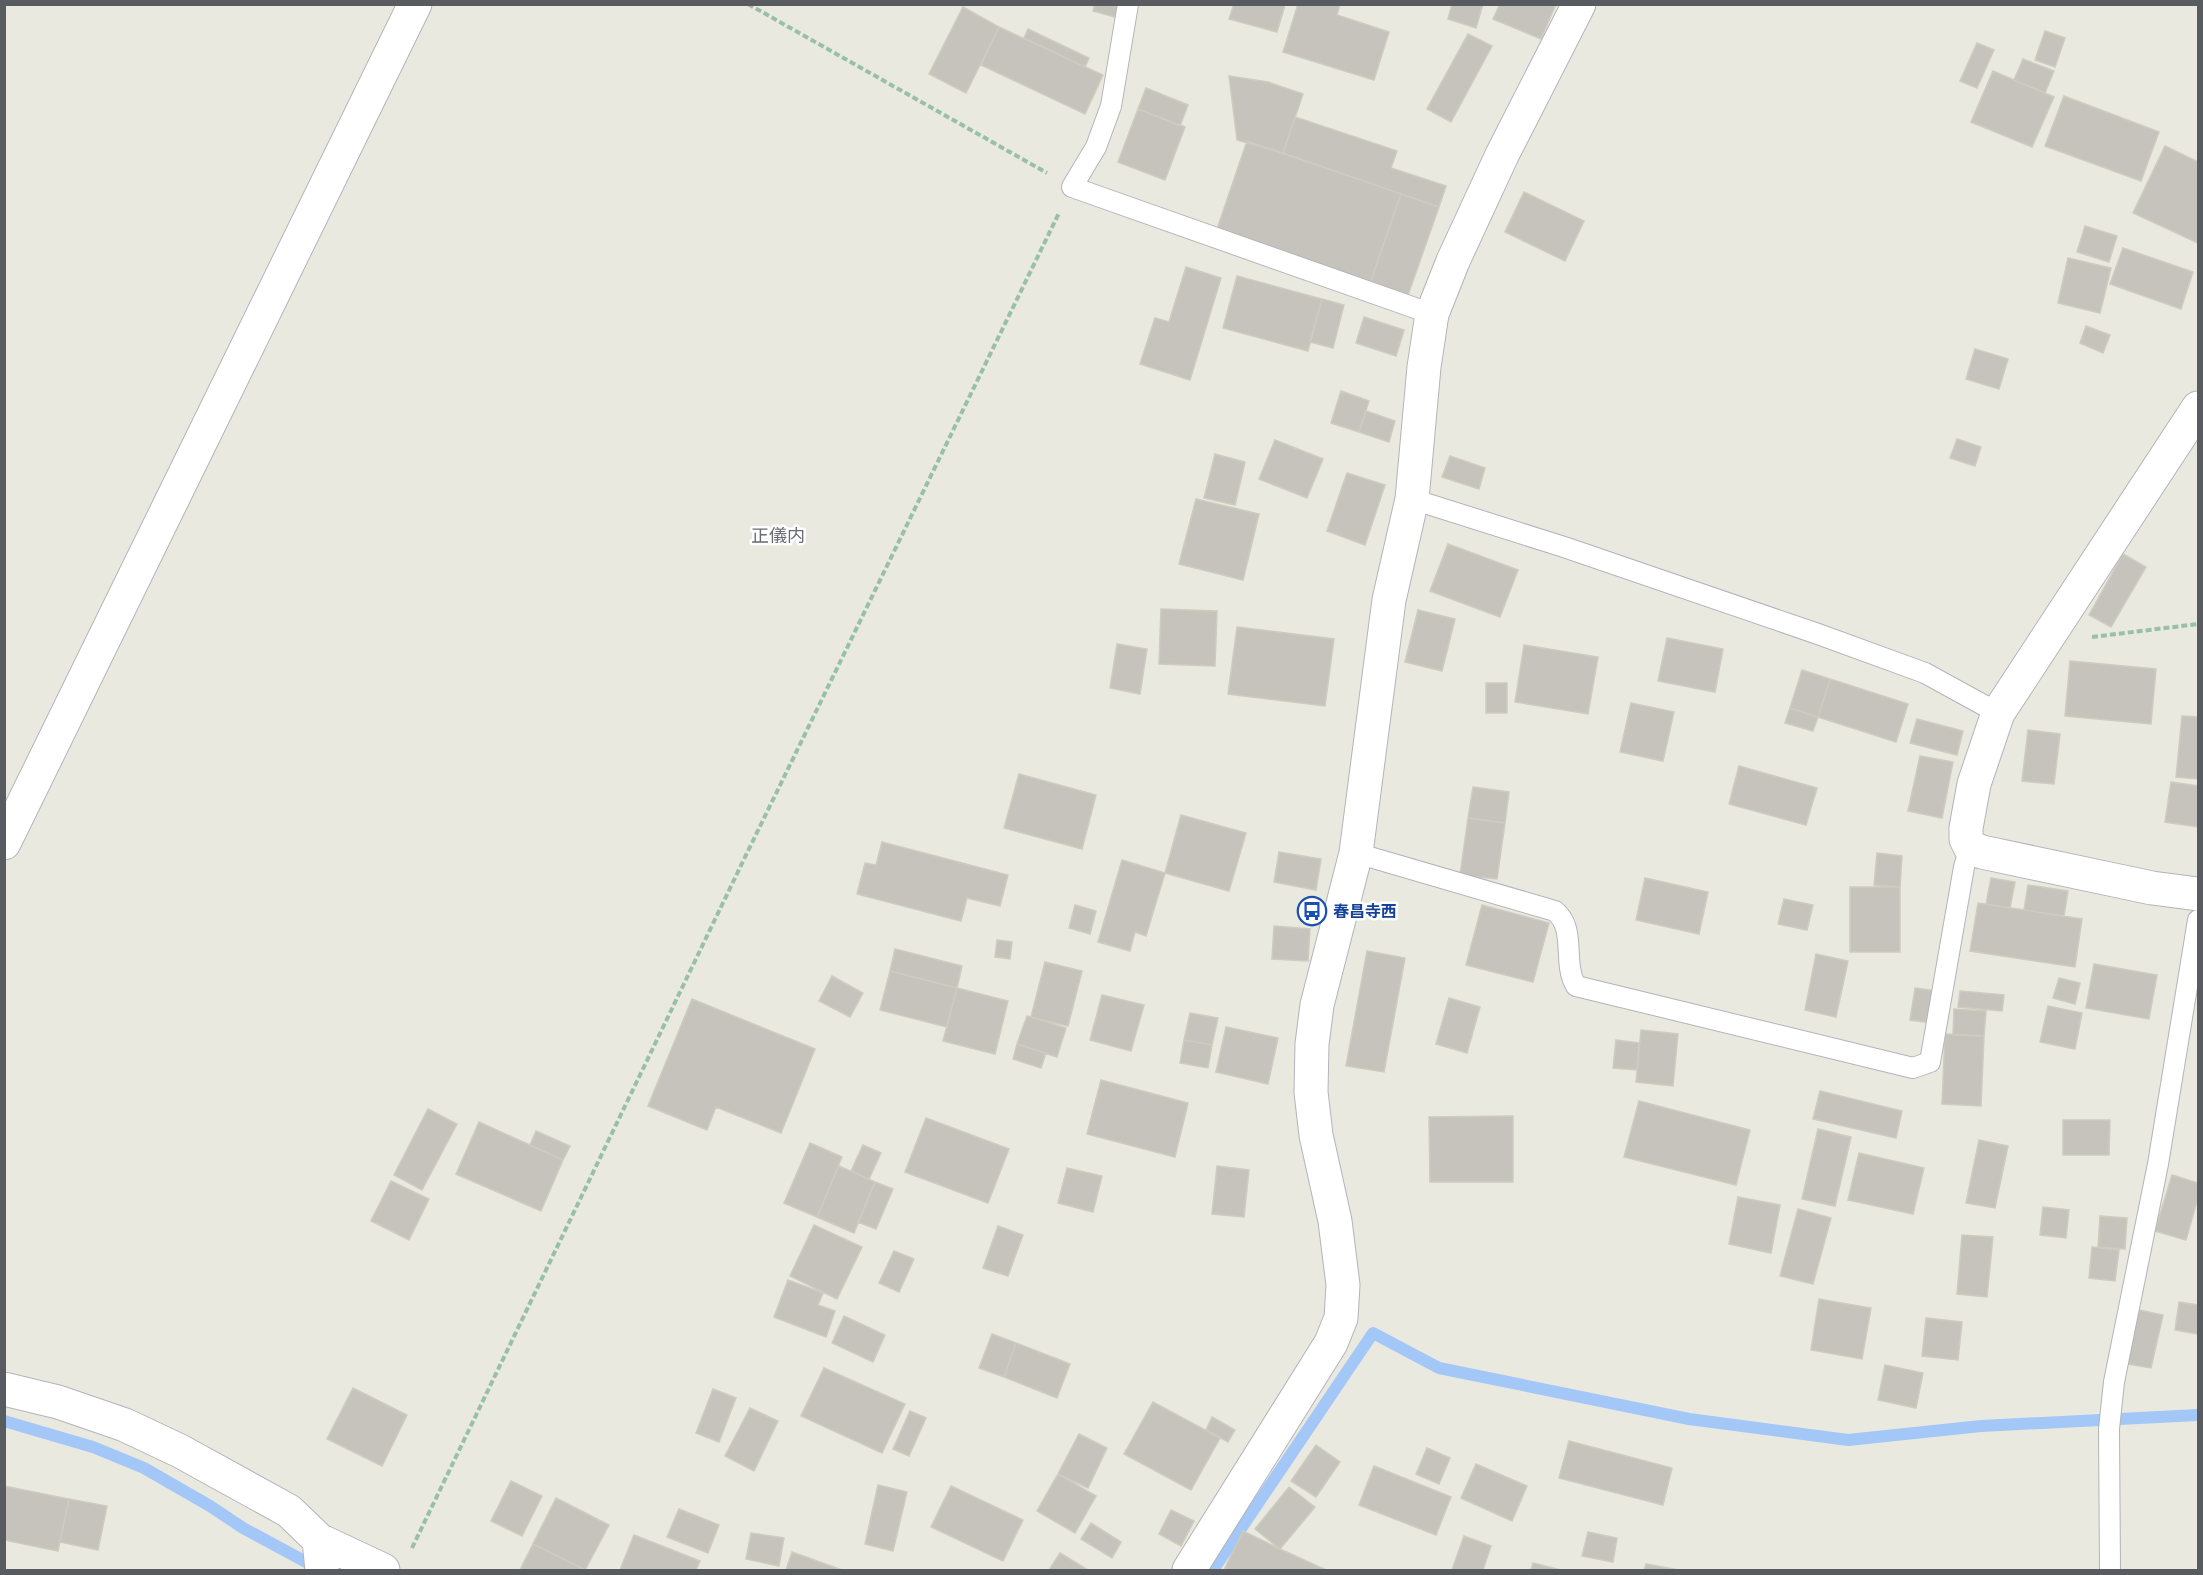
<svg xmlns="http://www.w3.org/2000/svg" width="2203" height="1575" font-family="'Asap Condensed','Noto Sans JP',sans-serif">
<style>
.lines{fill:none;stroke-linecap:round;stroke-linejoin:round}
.stream{stroke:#a3c7f7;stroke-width:12}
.building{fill:#c6c3bc;stroke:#cecbbf;stroke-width:1.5}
.lane-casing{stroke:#b2b4b9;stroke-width:22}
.street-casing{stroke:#b2b4b9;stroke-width:35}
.path{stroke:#98c0a9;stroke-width:4;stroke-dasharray:6 3;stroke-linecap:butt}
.lane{stroke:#fff;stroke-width:20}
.street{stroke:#fff;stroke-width:33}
.labels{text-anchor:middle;stroke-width:5;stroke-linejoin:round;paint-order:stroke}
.transit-label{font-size:16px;font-weight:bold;fill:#164399;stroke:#fff;text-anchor:start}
.neighbourhood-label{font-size:18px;fill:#696c71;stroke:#fff}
</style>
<rect width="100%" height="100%" fill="#eae9e0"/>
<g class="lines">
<!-- stream -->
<path class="stream" d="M4,1421l89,26 51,21 66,38 33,22 76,41
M1213,1570l160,-237 66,35 250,51 159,21 133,-14 217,-11"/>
</g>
<!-- building -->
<path class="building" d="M1095,4h23l-3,13 -22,-6z
M1234,4l51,1 -8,27 -48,-13z
M1298,4h42l-3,11 52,17 -15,48 -91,-28z
M1452,4h31l-7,24 -28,-9z
M1500,4h56l-15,35 -48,-20z
M963,7l36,20 -33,66 -37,-19z
M999,27l104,48 -18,39 -104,-49z
M1028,29l61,29 -4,9 -61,-29z
M2045,31l20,7 -10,29 -20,-7z
M1468,34l24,12 -41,76 -24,-13z
M1977,43l17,7 -17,38 -17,-7z
M2023,59l31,12 -9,22 -31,-13z
M1993,71l61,26 -22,50 -61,-25z
M1229,76l39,6 35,12 -20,59 -46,-13z
M1146,88l42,17 -8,21 -42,-17z
M2064,96l95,36 -18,49 -96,-35z
M1138,109l47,18 -20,53 -47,-18z
M1295,117l102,34 -6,17 55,18 -7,21 -156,-54z
M1247,141l154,53 -32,92 -153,-54z
M2165,146l33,16v81l-65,-30z
M1524,192l60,29 -19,40 -60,-29z
M1401,194l38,13 -32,91 -38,-12z
M2085,226l32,10 -8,26 -32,-10z
M2123,248l70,24 -12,37 -71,-25z
M2068,258l43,10 -11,45 -42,-10z
M1186,267l35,11 -31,102 -50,-16 15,-46 14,4z
M1237,276l85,23 -14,52 -85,-23z
M1322,299l22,6 -11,43 -23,-6z
M1364,317l40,13 -8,26 -40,-13z
M2086,326l24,9 -7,18 -23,-10z
M1975,349l33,10 -9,30 -33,-10z
M1341,391l28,10 -10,31 -28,-9z
M1366,411l29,10 -6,21 -30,-10z
M1957,439l24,8 -6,19 -25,-8z
M1275,440l48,19 -16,39 -48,-19z
M1215,454l30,8 -10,43 -31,-7z
M1450,456l35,12 -6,21 -37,-12z
M1347,473l38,12 -20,60 -38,-14z
M1196,499l63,15 -16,66 -64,-16z
M1448,544l70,26 -18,47 -70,-26z
M2123,554l23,13 -35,60 -22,-12z
M1161,609l56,2 -2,55 -56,-2z
M1418,610l37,9 -13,52 -37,-9z
M1237,627l97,12 -9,67 -97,-12z
M1667,638l56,11 -8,43 -57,-11z
M1117,644l30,5 -7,45 -30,-6z
M1524,645l74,12 -10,57 -73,-12z
M2070,661l86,8 -5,55 -86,-8z
M1802,670l28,9 -12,38 -28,-9z
M1830,679l78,25 -12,38 -78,-25z
M1486,683h21v30h-21z
M1631,703l43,9 -11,49 -43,-9z
M1790,708l28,9 -5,14 -28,-8z
M2182,716l16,1v62l-22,-2z
M1917,719l46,12 -6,24 -47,-12z
M2028,730l32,4 -6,50 -32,-3z
M1920,756l33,6 -11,56 -34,-7z
M1739,766l78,22 -11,37 -77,-21z
M1019,774l77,21 -14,54 -78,-21z
M2171,782l27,4v41l-33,-5z
M1473,787l36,5 -4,31 -37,-5z
M1181,815l65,18 -17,58 -64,-18z
M1468,818l37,5 -8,56 -37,-4z
M882,842l126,33 -8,31 -33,-8 -6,23 -104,-27 8,-31 11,2z
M1279,852l42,7 -5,31 -42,-8z
M1877,853l25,3 -2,31 -26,-2z
M1122,860l43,13 -19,63 -11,-4 -5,19 -32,-9z
M1645,878l63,14 -9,42 -63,-14z
M1991,878l24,4 -5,26 -24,-4z
M2028,885l40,6 -4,25 -40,-6z
M1850,887h50v65h-50z
M1784,899l29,6 -6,25 -29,-6z
M1978,903l104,16 -7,48 -105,-16z
M1075,905l21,6 -6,23 -21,-6z
M1482,905l67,18 -16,59 -67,-17z
M1274,926l36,3 -2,32 -36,-2z
M997,940l15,2 -2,17 -15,-2z
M895,949l67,17 -5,22 -67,-17z
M1367,951l38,7 -21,114 -38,-6z
M1816,954l32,7 -12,56 -31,-7z
M1045,962l37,9 -14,55 -37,-9z
M2094,964l63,11 -8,44 -63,-11z
M890,971l67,17 -10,39 -67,-17z
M832,976l31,17 -13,24 -31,-16z
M2059,978l21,5 -5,21 -22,-6z
M957,988l51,13 -13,53 -52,-13z
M1915,988l21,3 -5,32 -21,-3z
M1960,991l44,4 -2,16 -44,-4z
M1102,995l42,10 -13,46 -41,-11z
M1449,998l31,9 -13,46 -31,-9z
M692,999l123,50 -34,84 -65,-26 -9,23 -59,-24z
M2048,1006l34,7 -7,36 -35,-7z
M1954,1009l32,2 -2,25 -31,-1z
M1190,1013l28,5 -6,27 -28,-5z
M1027,1016l39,12 -9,29 -40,-13z
M1226,1027l52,11 -10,46 -52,-12z
M1641,1030l37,4 -5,52 -37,-4z
M1945,1034l39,2 -3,70 -39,-2z
M1184,1040l28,5 -4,23 -28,-5z
M1616,1040l23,3 -2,27 -24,-2z
M1017,1044l29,9 -5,15 -28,-9z
M1101,1080l87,23 -13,54 -88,-23z
M1820,1091l82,20 -6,27 -83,-19z
M1639,1101l111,29 -14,55 -112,-28z
M428,1109l29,15 -35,66 -28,-15z
M1513,1116v66h-83l-1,-65z
M926,1118l83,31 -21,54 -83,-31z
M2063,1120h47l-1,35h-46z
M479,1122l84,38 -22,51 -85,-37z
M1818,1129l33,8 -16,69 -33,-7z
M536,1131l34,15 -7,14 -33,-15z
M1979,1140l29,6 -13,62 -29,-5z
M810,1143l32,14 -25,60 -33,-14z
M863,1145l18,8 -12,26 -18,-8z
M1859,1153l65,15 -11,46 -65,-14z
M839,1166l36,16 -21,51 -37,-16z
M1217,1166l32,4 -5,47 -32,-3z
M1067,1168l35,8 -9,36 -35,-9z
M2172,1175l26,8v15l-12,42 -31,-9z
M391,1181l38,18 -20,41 -38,-19z
M875,1182l18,7 -17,40 -18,-7z
M1738,1197l42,8 -9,48 -42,-9z
M2043,1207l26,3 -3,28 -26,-3z
M1798,1209l33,9 -18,66 -33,-8z
M2100,1216l27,2 -2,31 -27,-2z
M814,1225l48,22 -25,52 -47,-23z
M998,1226l25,9 -15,41 -25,-8z
M1962,1235l31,2 -6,60 -30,-3z
M2092,1247l27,3 -4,31 -26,-3z
M894,1251l20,8 -15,33 -20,-9z
M788,1280l35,13 -5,12 17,6 -9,26 -52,-20z
M1819,1299l52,9 -9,51 -51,-9z
M2179,1302l19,3v29l-23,-4z
M2139,1310l24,5 -12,53 -24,-4z
M844,1316l41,19 -12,27 -41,-19z
M1926,1318l36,4 -4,38 -36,-4z
M992,1334l24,9 -12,34 -25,-9z
M1016,1343l54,21 -13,34 -53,-21z
M1885,1365l38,8 -7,35 -38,-8z
M824,1368l81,36 -23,49 -81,-37z
M353,1388l54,27 -25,51 -55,-27z
M713,1389l23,9 -17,44 -23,-9z
M1153,1402l67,36 -29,52 -67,-36z
M750,1408l28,13 -24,50 -29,-15z
M910,1411l16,7 -17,38 -16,-7z
M1212,1417l23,13 -7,12 -22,-12z
M1079,1434l28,14 -19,40 -30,-14z
M1569,1441l103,27 -9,37 -104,-27z
M1316,1445l24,17 -24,35 -25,-16z
M1427,1448l23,10 -11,26 -23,-10z
M1476,1464l51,22 -15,35 -51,-23z
M1374,1466l77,31 -15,38 -77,-30z
M1058,1474l38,22 -21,37 -38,-22z
M511,1481l31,15 -20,40 -31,-15z
M878,1485l29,7 -14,59 -28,-7z
M4,1486l65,13 -11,52 -54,-11z
M951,1486l72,34 -20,41 -72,-34z
M1289,1487l26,20 -35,42 -25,-20z
M556,1498l53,27 -24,45 -52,-26z
M69,1499l38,7 -9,44 -38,-8z
M679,1509l40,16 -11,28 -41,-16z
M1171,1510l23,11 -13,25 -22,-12z
M1091,1523l30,19 -9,16 -31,-19z
M1243,1531l37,18 46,21h-102z
M1588,1532l29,6 -4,24 -31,-6z
M751,1533l33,5 -5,28 -33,-7z
M634,1535l66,26 -4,9h-76z
M1464,1536l27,10 -8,24h-31z
M533,1544l52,26h-65z
M792,1552l50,18h-56z
M1060,1553l28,17h-39z
M1533,1563l28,7h-30z
M1646,1564l33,6h-35z"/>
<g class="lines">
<!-- lane casing -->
<g class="lane-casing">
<path id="lane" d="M1128,4l-17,102 -15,41 -24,40 360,127
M1412,499l152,48 254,87 107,39 73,40
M1356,853l199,58c22,18 7,52 21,75l337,82 17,-6 34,-195 6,-20
M2110,1570l-1,-141 5,-47 44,-218 40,-244"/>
</g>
<!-- street casing -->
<g class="street-casing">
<path id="street" d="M2198,408l-200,305 -24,71 -8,44v11l4,8 12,5 170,36 46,6
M4,843l411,-839
M4,1389l54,13 67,23 55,26 109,60 30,29 3,30
M319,1540l64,30
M1189,1570l142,-227 10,-25 2,-33 -8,-64 -19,-86 -5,-43 1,-48 5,-39 39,-152 33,-253 23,-101 12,-132 8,-53 21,-53 49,-106 77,-151"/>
</g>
<!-- path -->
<path class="path" d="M748,4l299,169
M2092,637l106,-13
M412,1548l335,-695 312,-640"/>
<!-- lane -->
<use href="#lane" class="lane"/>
<!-- street -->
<use href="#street" class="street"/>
</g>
<!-- icons -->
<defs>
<g id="bus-ring" transform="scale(1.5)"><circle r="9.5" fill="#fff" stroke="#1a4fb4" stroke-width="1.5"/><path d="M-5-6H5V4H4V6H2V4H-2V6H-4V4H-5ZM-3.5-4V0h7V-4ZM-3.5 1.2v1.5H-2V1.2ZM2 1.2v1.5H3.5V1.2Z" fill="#1a4fb4"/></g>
</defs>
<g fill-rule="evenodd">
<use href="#bus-ring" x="1312" y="911"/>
</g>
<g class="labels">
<!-- transit labels -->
<g class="transit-label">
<text x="1333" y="917">春昌寺西</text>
</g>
<!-- neighbourhood labels -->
<g class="neighbourhood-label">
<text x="778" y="542">正儀内</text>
</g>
</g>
<!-- border -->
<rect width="2203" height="1575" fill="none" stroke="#585b5f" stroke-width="12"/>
</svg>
